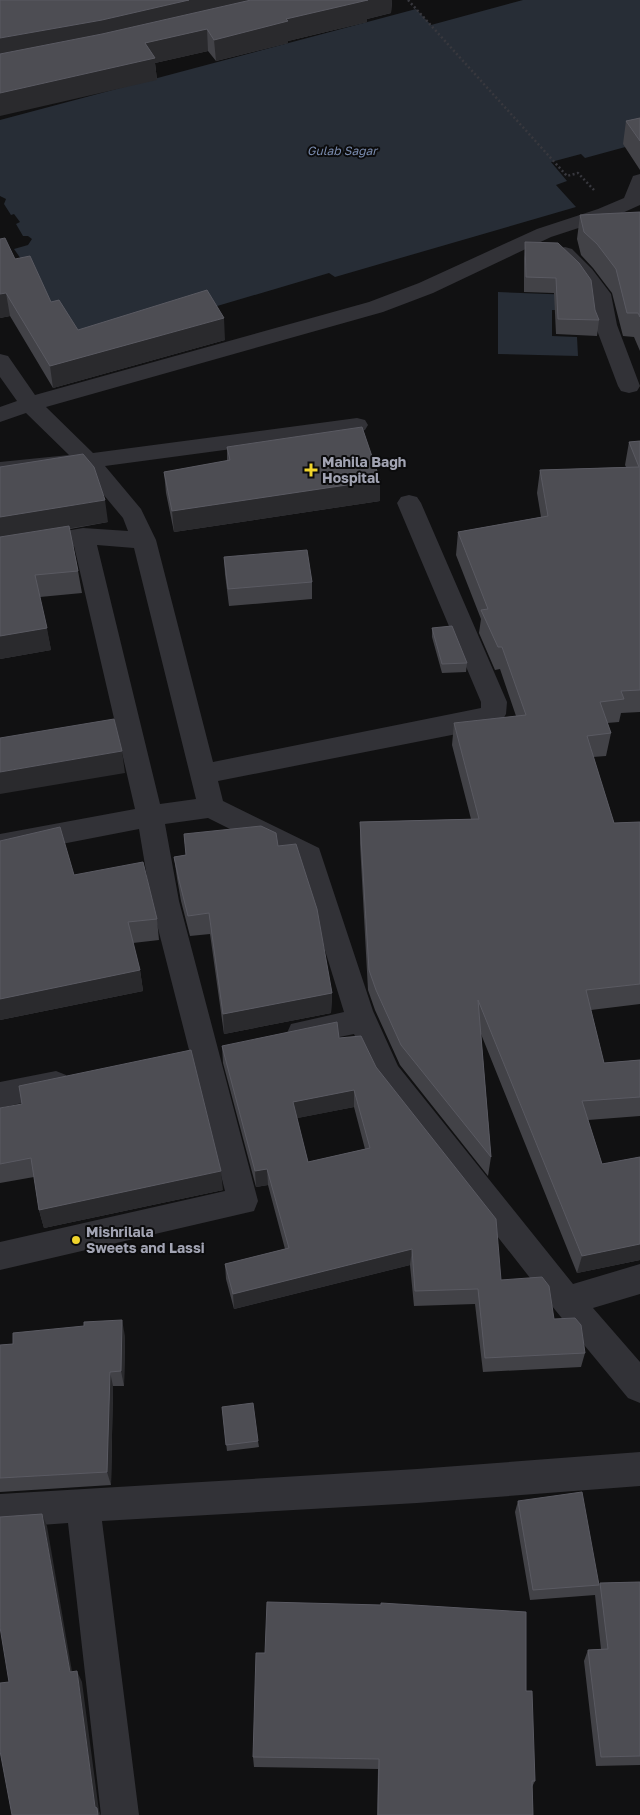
<svg xmlns="http://www.w3.org/2000/svg" width="640" height="1815" font-family="'Golos Text',sans-serif">
<style>
.water{fill:#272d36}
.lines{fill:none;stroke-linecap:round;stroke-linejoin:round}
.path{stroke:#38383e;stroke-width:2.5;stroke-dasharray:2 2.5;stroke-linecap:butt}
.minor{fill:#323237;fill-rule:evenodd}
.wall{fill:#424247;fill-rule:evenodd}
.shaded-wall{fill:#2a2a2d}
.building{fill:#4d4d53;stroke:#5a5a62;fill-rule:evenodd}
.poi-dot{fill:#efd42c;stroke:#0c0c0d;stroke-width:2}
.labels{text-anchor:middle;stroke-width:4;stroke-linejoin:round;paint-order:stroke}
.far-water-label{font-size:12px;font-style:italic;fill:#798bae;stroke:#0c0c0d}
.poi-label{font-size:14px;font-weight:bold;fill:#a2a4b3;stroke:#0c0c0d;text-anchor:start}
</style>
<rect width="100%" height="100%" fill="#111112"/>
<!-- water -->
<path class="water" d="M523,0h117v143l-55,15 -4,-4 -30,8 16,19 -11,4 20,22 -241,70 -6,-4 -247,73 -68,-97 14,-4 4,-6 -4,-3h-5l-7,-12 4,-2 -6,-8 -3,1 -7,-11 2,-5 -6,-3v-76l416,-111 15,16z
M498,292l77,3 1,15h-24v26l25,1 1,19 -80,-2z"/>
<g class="lines">
<!-- path -->
<path class="path" d="M408,0l159,176 11,-3 16,17"/>
<!-- minor -->
<path class="minor" d="M640,174v31l-20,9 6,4 14,2v12l-27,-5 -10,-7 -52,17 -118,56 -50,19 -337,95 47,46 264,-35 8,2 3,5 -3,5 -8,2 -252,34 36,43 15,31 57,222 268,-54v-6l-84,-199 4,-6 8,-2 8,2 4,6 86,199 -1,12 -4,7 -25,9 -259,51 5,20 96,47 54,163 25,55 175,218 67,-20v30l-47,14 47,54v41l-12,-5 -72,-87 -179,-228 -23,-49 -53,11 -10,-3 -4,-9 4,-9 53,-12 -46,-149 -90,-45 -43,6 14,77 79,300 -4,10 -254,59v-28l225,-51 -74,-290 -12,-72 -139,27v-22l135,-25 -61,-263 -74,12v-16l83,-14 45,3 -5,-13 -41,-49 -82,9v-16l69,-7 -43,-42 -26,9v-15l17,-6 -17,-24v-23l8,2 27,39 334,-93 50,-19 118,-54 61,-20 26,-11 9,-22zM97,545l37,3 62,251 -36,5z
M565,247l7,2 20,20 19,25 6,31 23,61 -3,5 -8,2 -8,-2 -3,-5 -23,-61 -4,-30 -36,-42 3,-4z
M56,1071l10,4 5,9 -5,9 -66,15v-26z
M640,1452v34l-223,17 -315,18 37,294h-38l-33,-292 -68,5v-34l417,-25z"/>
</g>
<!-- wall -->
<path class="wall" d="M0,0h392l-1,13 -24,6v3l-79,19v2l-72,18 -8,-10 -53,12 2,17z
M640,118v52l-17,-26 3,-23z
M640,212v139l-6,-14 -11,-1 -11,-43 -19,-25 -12,-13 -4,-16 3,-24z
M525,242l70,68 4,10 -2,16 -41,-2 -2,-41 -30,-1v-34z
M15,259l36,43 27,28 147,10 -172,48 -43,-72 -10,2z
M640,441v271l-19,1 -2,9 -12,1 4,10 -5,23 -13,1 21,66 26,-1v182l-49,6 13,53 36,-3v56l-52,4 14,44 38,-7v103l-63,13 -96,-239 10,123 -3,19 -88,-111 -25,-55 -7,-20 -8,-146v-22l111,-3 -19,-74 2,-22 62,-7 -16,-47 -5,1 -16,-37 2,-14 -25,-64 2,-23 83,-15 -4,-24 3,-23 86,-3 -1,-2 4,-23z
M227,447l153,33v21l-206,31 -8,-39 -2,-21 63,-11z
M0,467l108,55 -38,7 8,42 4,22 -42,4 11,53 -51,9z
M224,557l88,25v17l-83,7 -4,-32z
M432,628l35,35 -1,9 -24,1 -10,-36z
M184,834l94,12 54,147 -1,20 -107,21 -14,-100 -20,2 -9,-35 -4,-23 -3,-21 12,-2z
M0,841l74,34 83,44 2,21 -26,3 7,27 3,21 -143,29z
M339,1038l37,29 125,213 53,39 31,34 -4,14 -98,5 -8,-68 -61,2 -4,-41 -176,44 -8,-30 -1,-15 60,-15 -17,-64 -12,2 -33,-124 -1,-17zM354,1107l11,42 -57,13 -11,-44z
M0,1108l223,82 -179,38 -5,-18 -5,-33 -34,6z
M125,1336l-1,50h-11l-2,99 -111,7v-147z
M222,1407l36,34 1,6 -32,4z
M518,1501l81,84 1,-2 40,-1v183l-44,1 -12,-105 4,-11 13,-1 -6,-54 -65,5 -15,-88z
M526,1691l9,90 -3,6 1,28h-156l1,-46 -124,-2 -1,-10z"/>
<!-- shaded-wall -->
<path class="shaded-wall" d="M189,0h93l-282,60v-22z
M366,0h26l-1,13 -24,6v3l-79,19v2l-72,18 -2,-21 72,-21z
M207,29l1,22 -53,12 2,17 -157,36v-23l145,-50z
M6,293l4,23 -10,2v-24z
M224,318l1,22 -172,48 -3,-22z
M380,480v21l-206,31 -2,-21z
M105,500l3,22 -108,18v-23z
M47,628l4,22 -51,9v-23z
M122,751l3,22 -125,21v-22z
M140,970l3,21 -143,29v-21z
M332,993l-1,20 -107,21 -1,-20z
M354,1090v17l-61,12v-17z
M267,1169l1,16 -12,2 -1,-16z
M221,1171l2,19 -179,38 -5,-18z
M640,1244v16l-63,13 5,-17z
M412,1249l-2,16 -176,44 -1,-15z
M122,1320l3,16 -1,50 -3,-15z
M110,1372l3,14 -2,99 -4,-13z
M42,1514l5,12 27,157 -4,-11z
M77,1671l5,11 17,129 2,4h-3l-3,-8z"/>
<!-- building -->
<path class="building" d="M0,0h189l-87,20 -102,18z
M251,0h117l-82,19 2,2 -74,19 -7,-11 -62,14 10,15 -155,35v-39l102,-20z
M640,118v23l-14,-20z
M640,212v105l-2,-4h-11l-11,-44 -19,-25 -13,-12 -4,-17z
M5,238l10,21 15,-3 21,46 8,-2 19,30 129,-40 17,28 -174,48 -44,-73 -6,1v-55z
M525,242l33,1 21,20 12,17 4,30 4,10 -41,-1 -2,-41 -30,-1z
M362,427l18,53 -208,31 -8,-39 66,-12 -3,-13z
M640,441v249l-19,1 3,8 -24,3 11,31 -24,3 27,87 26,-1v162l-54,6 18,73 36,-3v37l-58,4 20,63 38,-7v87l-58,12 -104,-256 13,157 -90,-112 -25,-55 -7,-20 -9,-148 119,-3 -25,-96 72,-8 -24,-68h-4l-17,-37 7,-1 -30,-77 90,-16 -8,-46 99,-3 -10,-25z
M83,454l11,13 11,33 -105,17v-50z
M69,526l9,45 -43,4 12,53 -47,8v-99z
M307,550l5,32 -84,7 -4,-32z
M452,626l15,37 -25,1 -10,-36z
M114,719l8,32 -122,21v-34z
M261,826l15,7 2,13 18,-2 21,65 15,84 -109,21 -14,-101 -21,3 -9,-36 -5,-23 12,-2 -2,-21z
M60,827l14,48 69,-13 14,57 -29,3 12,48 -140,29v-158z
M337,1022l2,16 22,-2 15,31 120,152 5,61 41,-3 7,9 5,33 21,-1 6,7 4,28 -100,5 -7,-69 -63,2 -3,-42 -179,45 -8,-30 64,-16 -22,-79 -12,2 -33,-125zM354,1090l16,58 -62,14 -15,-60z
M191,1050l30,121 -182,39 -8,-52 -31,6v-56l22,-4 -3,-18z
M122,1320l-1,51 -11,1 -3,100 -107,6v-133l13,-1v-11l71,-7v-4z
M253,1403l5,38 -32,4 -4,-38z
M582,1492l17,93 -66,5 -15,-89z
M42,1514l28,158 7,-1 18,136 2,1 1,7h-86l-12,-64v-68l9,-1 -9,-55v-110z
M640,1582v174l-39,1 -13,-107 20,-1 -8,-66z
M267,1602l114,3v-2l145,9v79h6l3,90h-3l1,34h-155l1,-56 -126,-2 3,-104h9z"/>
<!-- markers -->
<g class="poi-dot">
<path d="M308.5 462.5h5v5h5v5h-5v5h-5v-5h-5v-5h5z"/>
<circle cx="76" cy="1240" r="5"/>
</g>
<g class="labels">
<!-- far-water labels -->
<g class="far-water-label">
<text x="342" y="155">Gulab Sagar</text>
</g>
<!-- poi labels -->
<g class="poi-label">
<text x="322" y="467">Mahila Bagh<tspan x="322" dy="16">Hospital</tspan></text>
<text x="86" y="1237">Mishrilala<tspan x="86" dy="16">Sweets and Lassi</tspan></text>
</g>
</g>
</svg>
